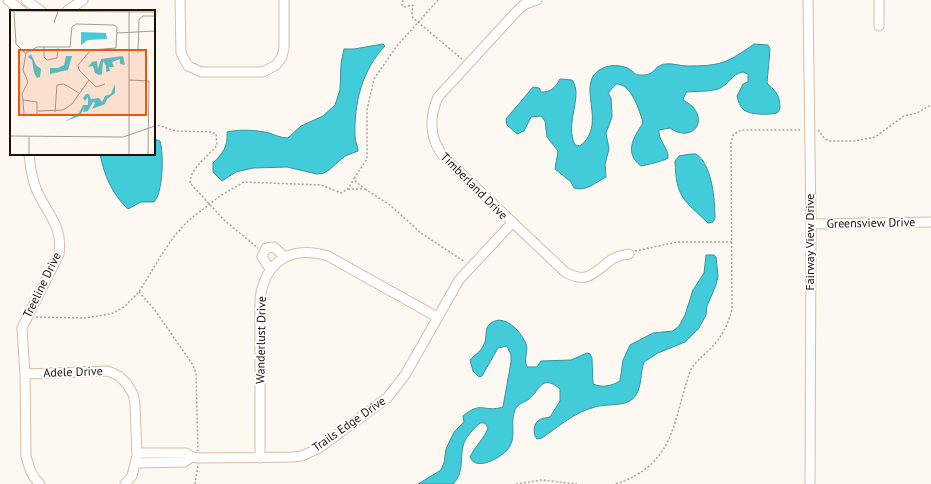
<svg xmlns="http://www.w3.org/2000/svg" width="931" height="484" font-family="'PT Sans',sans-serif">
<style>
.water{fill:#42ccda;stroke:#36949b}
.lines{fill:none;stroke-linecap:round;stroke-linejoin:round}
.minor-casing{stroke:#dabda3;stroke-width:11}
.path{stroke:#aca49d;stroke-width:1.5;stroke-dasharray:2 2;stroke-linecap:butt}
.minor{stroke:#fff;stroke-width:9}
.labels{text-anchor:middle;stroke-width:4;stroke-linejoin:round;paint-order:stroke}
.street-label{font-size:12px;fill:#1b1107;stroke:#fff}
.inset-road{fill:none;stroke:#a39c94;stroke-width:1}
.view{fill:#e8590c;fill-opacity:0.15;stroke:#e8590c;stroke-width:2}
.inset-edge{fill:none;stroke:#1b1107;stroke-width:2}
</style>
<rect width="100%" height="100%" fill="#fef8f2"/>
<!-- water -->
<path class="water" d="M383,44l2,2c-23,24 -31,57 -30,90 0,6 3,10 3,15l-13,5 -16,14 -5,3 -7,1 -30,-7 -34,1 -17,4 -14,9 -9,-9v-9c10,-10 15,-16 14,-31 12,-3 30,-2 42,1 7,2 11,5 19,5l13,-12 22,-10 12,-11 5,-15 1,-26 3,-15h10z
M754,44l14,1 2,4 -3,34c10,10 13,12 13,26l-3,4c-8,2 -26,2 -33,-3 -4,-3 -6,-9 -7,-14l6,-12 5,-2v-8l-5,-2c-12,2 -14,13 -25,17 -9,3 -22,2 -32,3l-3,8c3,2 7,4 10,7 15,18 -4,35 -23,21l-11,2c-1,11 10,18 9,28 -4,3 -22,7 -27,8 -17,-13 -8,-28 2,-43l-1,-4c-4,-12 -11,-35 -26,-35l-8,9 3,5 1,19 -6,16 3,16 -4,15 1,13c-10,5 -20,15 -32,11l-3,-6 -16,-13 3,-18 -11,-14 -2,-16 -4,-5 -10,1 -7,14 -7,3 -10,-9 -1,-6 27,-32 6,1 2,4c9,1 15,-5 19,-13l12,1c12,16 -8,43 3,65l5,1c30,-23 -8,-64 23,-78 9,-4 22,-3 29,3 3,2 3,4 7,4 18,1 13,-9 26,-11 8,-1 15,2 22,2 34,0 40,-3 67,-22z
M154,139l6,2c4,13 3,52 -6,61h-13l-13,7c-16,-15 -24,-34 -28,-55h54z
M690,154h6c16,10 19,46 19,64l-2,4 -5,1c-24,-23 -32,-25 -33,-62l4,-5z
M706,255h8l2,2 2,19 -2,9 -9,21 -1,9 -7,13 -14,14 -27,11 -14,9c-4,11 -2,24 -8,33 -8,13 -28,8 -41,12 -20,5 -36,19 -53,31l-5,1c-4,-4 -4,-14 1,-18 3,-3 8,-3 12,-4l10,-16v-12c-19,-16 -20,2 -31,10 -5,4 -11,4 -14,11 -5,11 1,26 -5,36 -5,10 -34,27 -40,11 5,-11 14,-18 18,-29l-3,-5h-5c-6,6 -13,12 -16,20 -5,15 1,29 -11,41h-35l23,-14 3,-7 2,-14 8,-17 10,-10 -1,-6c19,-16 20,-3 40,-9l8,-45v-7l-4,-9 -9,2 -16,28 -3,1 -6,-6 -3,-11c5,-5 12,-10 14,-16 3,-5 1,-14 4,-18 14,-16 33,5 38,18 3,7 -3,15 1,23h10l4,-6 30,-1 16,-7 3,1 2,4 1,26c10,4 18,2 27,-3l3,-21 7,-15 23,-12 20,-2 6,-5 6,-11 8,-25 11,-17z"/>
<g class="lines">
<!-- minor casing -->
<g class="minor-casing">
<path id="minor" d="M8,0l14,11
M26,0l15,11
M180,0l1,53 7,13 13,6h62l13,-7 6,-8 2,-9v-48
M537,0l-12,4 -7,6 -80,87c-9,21 -9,43 7,61l120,114c23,13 29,0 46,-12 5,-4 12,-5 18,-6
M808,0l3,224 -1,260
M879,0v26
M67,11l16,-11
M811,224l120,-2
M270,269l-8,-12 4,-9 8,-1 11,10
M25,374l-3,-46 37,-74c4,-28 -11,-39 -22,-63 -5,-12 -7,-24 -8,-37
M137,453h49l6,4 6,1 94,-1 10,-1 17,-8 68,-50 18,-23 54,-95 53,-57
M260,458v-159c5,-38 31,-54 68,-43l109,61
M136,463l48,-1 8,-5
M40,484c-9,-8 -11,-17 -14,-28l-1,-82 83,-3 11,5 8,8 6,10 2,10 2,52 -5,20 -7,8"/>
</g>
<!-- path -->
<path class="path" d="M403,0l-1,5 2,2 8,-2 1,1 -1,7 1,5 49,41
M154,124l22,7 36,1 4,2 1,11c-9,12 -27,23 -27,38l35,38 33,27
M818,130l7,9 5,2h24l21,-4 29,-21 13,-3 14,-8
M348,189h17l-9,-7 -1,-5 12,-18v-49l7,-31 22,-32 42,-47
M365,189l25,16 31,28 44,29
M635,251l42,-9h55
M139,292l15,17 39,56 3,8 2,78
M36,317l48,1 27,-4 13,-7 15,-15 23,-38 13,-19 14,-15 31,-24 24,-14 77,3 20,8 7,-4 7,-12
M195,484l3,-18
M516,484l26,-4 35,4
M616,484c61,-21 56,-63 75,-115 5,-8 12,-13 19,-20 11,-10 19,-26 22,-41l-1,-165 2,-8 8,-5h59"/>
<!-- minor -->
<use href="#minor" class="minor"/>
</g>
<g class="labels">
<!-- street labels -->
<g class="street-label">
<text transform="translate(474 186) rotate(45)" y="4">Timberland Drive</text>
<text transform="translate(871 223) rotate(-1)" y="4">Greensview Drive</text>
<text transform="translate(810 242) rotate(-90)" y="4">Fairway View Drive</text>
<text transform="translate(42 285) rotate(-64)" y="4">Treeline Drive</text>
<text transform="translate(261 340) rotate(-89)" y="4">Wanderlust Drive</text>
<text transform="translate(73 372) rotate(-2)" y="4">Adele Drive</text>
<text transform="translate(349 424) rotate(-35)" y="4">Trails Edge Drive</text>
</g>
</g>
<!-- overview -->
<g transform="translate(10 10)">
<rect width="145" height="145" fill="#fef8f2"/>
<path d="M71,22l25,1 1,6 -19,1 -7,5zM21,44l5,11 5,4 -1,8 -3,1 -3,-5 -2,-13 -4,-3zM56,46h6l-4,14 -18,4v-6h8l6,-3zM113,46l2,9 -5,-1v-5l-8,3 2,5h-5l1,4 -4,1v-6l-3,-5 -1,13 -3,1 -4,-2 -2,-7 -5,1 4,-5 5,-1 1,8 3,-10zM105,74v9l-8,6 -2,5 -13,5 3,-6 -2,-1 -5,9 -5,1 1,-5 -4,9 -14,5 13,-8 4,-8h5v-8l-3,4 -2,-3 3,-4h3l2,5 8,-1 3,4 3,-6 6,-2z" fill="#42ccda"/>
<path class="inset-road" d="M0,1l145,1M4,1l2,33 10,10M119,1v144M44,13l4,-12M107,23l38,-2M34,37v10l3,3 10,-2 1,-10M128,43l1,-34 4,-3h12M119,70l20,1 -1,74M13,90l-1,-6 6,-12 -5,-12 3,-17 11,-6h33l2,-20 4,-3 38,1 3,2 -1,21 -25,2 -13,15 1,5 17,17 9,-3M13,90l14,2v13h-13zM28,101l25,-1 9,-6 17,-24M45,102l2,-27 7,-1 15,9M0,126l113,1 32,-11M19,126v19"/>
<path class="view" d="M9,40h127v65h-127z"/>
<rect width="145" height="145" class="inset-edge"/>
</g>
</svg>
